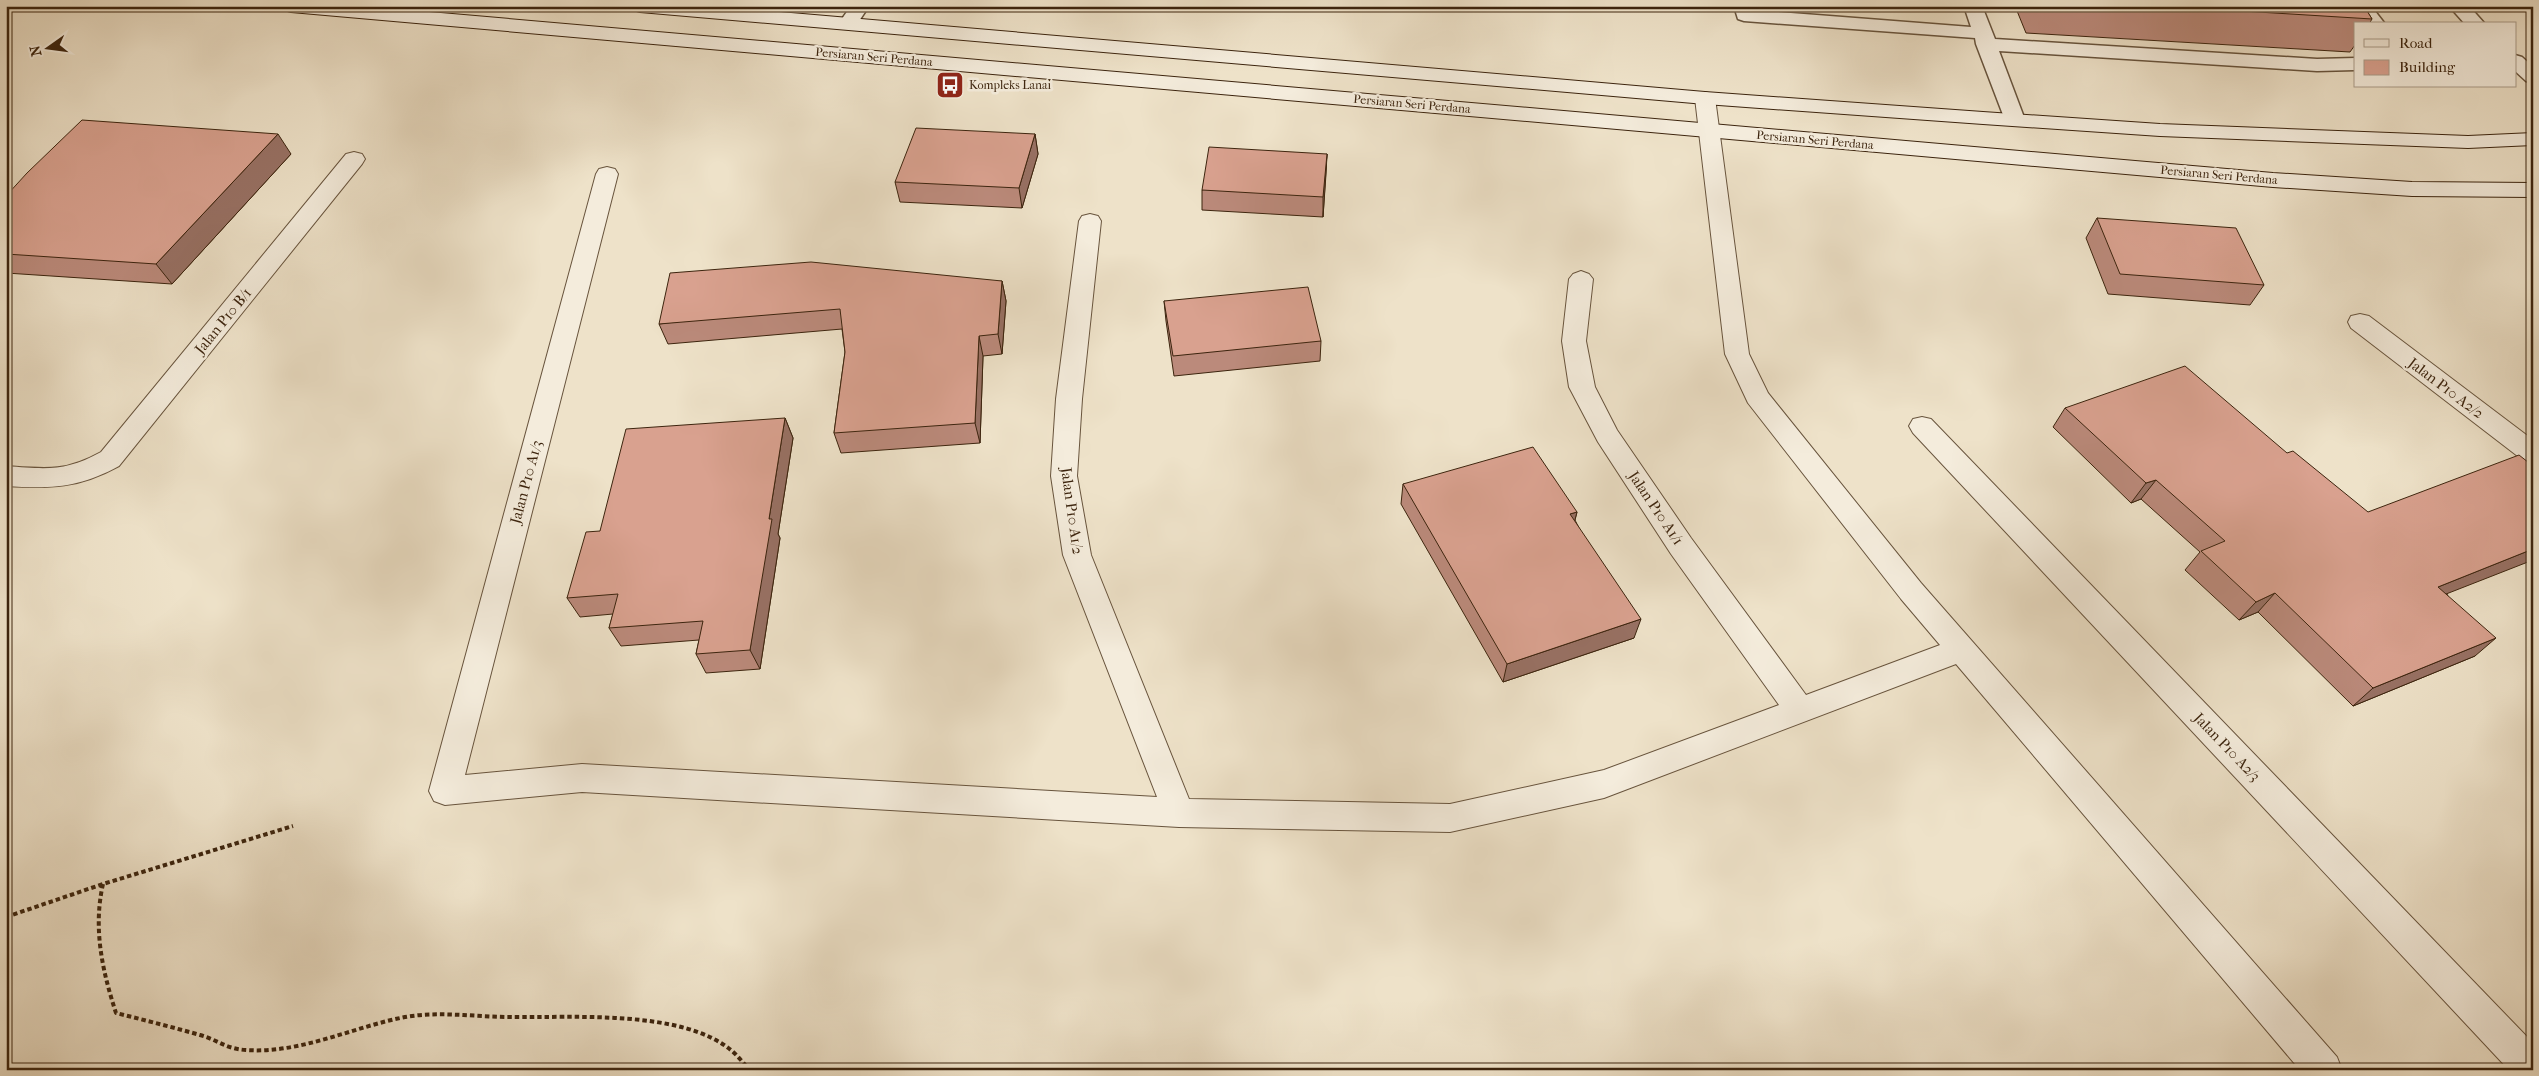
<svg xmlns="http://www.w3.org/2000/svg" width="2539" height="1076" font-family="'IM FELL French Canon',serif">
<style>
.lines{fill:none;stroke-linecap:round;stroke-linejoin:round}
.lane-casing{stroke:#68543d;stroke-width:3}
.street-casing{stroke:#68543d;stroke-width:2}
.secondary-casing{stroke:#3c240e;stroke-width:2}
.path{stroke:#3c240e;stroke-width:4;stroke-dasharray:4.5 3;stroke-linecap:butt}
.lane{fill:#f4ecdc;fill-rule:evenodd}
.street{fill:#f4ecdc;fill-rule:evenodd}
.secondary{fill:#f4ecdc;fill-rule:evenodd}
.wall{fill:#bb8a7b;stroke:#3c240e}
.shaded-wall{fill:#987164;stroke:#3c240e}
.building{fill:#d9a18f;stroke:#3c240e}
.labels{text-anchor:middle;stroke-width:5;stroke-linejoin:round;paint-order:stroke}
.far-street-label{font-size:12px;fill:#3c240e;stroke:#f4ecdc}
.far-poi-label{font-size:12px;fill:#3c240e;stroke:#f4ecdc;text-anchor:start}
.street-label{font-size:15px;fill:#3c240e;stroke:#f4ecdc}
</style>
<rect width="100%" height="100%" fill="#eee2c9"/>
<filter id="stains"><feTurbulence type="fractalNoise" baseFrequency=".004" numOctaves="4"/><feColorMatrix values="0 0 0 0 .2 0 0 0 0 .09 0 0 0 0 .02 0 0 0 .5 -.17"/></filter>
<radialGradient id="worn" r=".72"><stop offset=".6" stop-color="#630" stop-opacity="0"/><stop offset="1" stop-color="#630" stop-opacity=".3"/></radialGradient>
<g class="lines">
<!-- lane casing -->
<g class="lane-casing">
<path id="lane" d="M851,6h18l-14,21h-14l-2,-4z
M1734,6h18l1,4 218,17 -7,-21h18l13,33 322,20 38,-1v12l-38,1 -318,-20 26,69 -3,4h-14l-3,-4 -29,-76 -1,-6 -231,-17 -6,-2z
M2352,6h19l14,18h-19z
M2449,6h20l16,18h-20z
M2515,55l7,2 11,10v16l-7,-2 -11,-10z"/>
</g>
<!-- street casing -->
<g class="street-casing">
<path id="street" d="M1705,92l7,2 3,4 34,256 19,39 153,190 416,474 5,13h-42l-344,-406 -352,134 -154,34 -271,-5 -597,-35 -137,13 -11,-4 -5,-10 167,-617 3,-5 8,-2 8,2 3,5 -153,601 117,-11 575,33 -94,-242 -12,-79 5,-77 23,-178 3,-5 8,-2 8,2 3,5 -19,178 -5,77 14,79 98,244 261,5 154,-34 175,-65 -108,-151 -73,-112 -29,-55 -7,-46 7,-62 4,-5 8,-3 8,3 4,5 -7,62 9,46 22,43 74,108 115,157 134,-50 -39,-46 -153,-196 -23,-49 -30,-256 3,-4z
M354,152l8,2 3,5 -3,5 -243,302c-40,22 -68,23 -113,20v-20c40,3 59,6 95,-14l245,-298z
M2360,314l9,2 164,124v24l-9,-3 -173,-133 -3,-6 3,-6z
M1922,417l9,2 602,624v27h-24l-596,-637 -4,-7 4,-7z"/>
</g>
<!-- secondary casing -->
<g class="secondary-casing">
<path id="secondary" d="M282,6h78l1913,167 139,9 121,1v14l-121,-1 -139,-9 -1982,-175 -7,-2z
M631,6h79l995,86 278,20 177,12 308,12 65,-3v12l-65,3 -308,-12 -177,-12 -278,-20 -1065,-92 -7,-2z"/>
</g>
<!-- path -->
<path class="path" d="M103,884c-10,44 -1,86 13,129 28,7 56,14 84,22 18,5 26,14 46,15 54,4 107,-23 159,-33 35,-6 71,0 106,0 61,1 172,-8 221,34 6,5 12,13 18,19
M6,917l97,-33 190,-58"/>
<!-- lane -->
<use href="#lane" class="lane"/>
<!-- street -->
<use href="#street" class="street"/>
<!-- secondary -->
<use href="#secondary" class="secondary"/>
</g>
<!-- wall -->
<path class="wall" d="M2015,6h349l8,13 -3,5h-14v21l-5,7 -324,-19z
M1035,134l3,20 -16,54 -122,-6 -5,-20z
M291,154l-119,130 -166,-11v-77z
M1327,154l-4,63 -121,-7v-20z
M2097,218l167,67 -14,20 -142,-11 -22,-56z
M1002,281l4,20 -4,53 -19,2 -3,87 -139,10 -7,-20 11,-81 -3,-23 -174,15 -9,-20z
M1164,301l157,40 -1,20 -146,15 -8,-55z
M2065,408l382,186 28,62 -122,50 -95,-94 -19,8 -54,-50 15,-18 -59,-53 -10,4 -78,-76z
M785,418l8,20 -15,96 2,4 -20,131 -54,4 -10,-19 3,-14 -78,6 -12,-18 4,-14 -33,3 -13,-19 33,-67z
M1403,484l174,28 -2,8 59,118 -131,44 -102,-178z"/>
<!-- shaded-wall -->
<path class="shaded-wall" d="M278,134l13,20 -119,130 -16,-20z
M1035,134l3,20 -16,54 -3,-20z
M1327,154l-1,20 -3,43v-20z
M1002,281l4,20 -4,53 -4,-20z
M979,336l4,20 -3,87 -5,-20z
M785,418l8,20 -15,96 2,4 -20,131 -10,-19 19,-131z
M2156,480l-15,19 -10,4 15,-20z
M1577,512l-5,19 -2,-17z
M2533,549v11l-115,45 20,-18z
M2275,593l-17,19 -19,8 17,-18z
M1641,619l-7,19 -131,44 4,-18z
M2496,638l-21,18 -122,50 20,-18z"/>
<!-- building -->
<path class="building" d="M2160,6h204l8,13z
M82,120l196,14 -122,130 -150,-10v-58l21,-23z
M916,128l119,6 -16,54 -124,-6z
M1209,147l118,7 -4,43 -121,-7z
M2097,218l139,10 28,57 -144,-11z
M811,262l191,19 -4,53 -19,2 -4,87 -141,10 11,-81 -5,-43 -181,15 11,-51z
M1308,287l13,54 -148,15 -9,-55z
M2185,366l102,87 6,-2 75,61 151,-57 14,11v83l-95,38 58,51 -123,50 -98,-95 -19,9 -55,-51 24,-10 -69,-61 -10,3 -81,-75z
M785,418l-16,101h3l-22,131 -54,4 7,-33 -94,7 9,-34 -51,4 19,-66 14,-1 26,-102z
M1533,447l44,65 -7,2 71,105 -134,45 -104,-180z"/>
<!-- icons -->
<defs>
<g id="bus-square" transform="scale(1.4375)"><rect x="-9" y="-9" width="18" height="18" rx="4" fill="#8f2418" stroke="#f4ecdc"/><path d="M-5-6H5V4H4V6H2V4H-2V6H-4V4H-5ZM-3.5-4V0h7V-4ZM-3.5 1.2v1.5H-2V1.2ZM2 1.2v1.5H3.5V1.2Z" fill="#fff"/></g>
</defs>
<g fill-rule="evenodd">
<use href="#bus-square" x="950" y="85"/>
</g>
<g class="labels">
<!-- far-street labels -->
<g class="far-street-label">
<text transform="translate(874 57) rotate(5)" y="4">Persiaran Seri Perdana</text>
<text transform="translate(1412 104) rotate(5)" y="4">Persiaran Seri Perdana</text>
<text transform="translate(1815 140) rotate(5)" y="4">Persiaran Seri Perdana</text>
<text transform="translate(2219 175) rotate(5)" y="4">Persiaran Seri Perdana</text>
</g>
<!-- far-poi labels -->
<g class="far-poi-label">
<text x="969" y="89">Kompleks Lanai</text>
</g>
<!-- street labels -->
<g class="street-label">
<text transform="translate(223 321) rotate(-51)" y="5">Jalan P10 B/1</text>
<text transform="translate(2446 388) rotate(37)" y="5">Jalan P10 A2/2</text>
<text transform="translate(526 482) rotate(-75)" y="5">Jalan P10 A1/3</text>
<text transform="translate(1656 508) rotate(56)" y="5">Jalan P10 A1/1</text>
<text transform="translate(1072 511) rotate(82)" y="5">Jalan P10 A1/2</text>
<text transform="translate(2227 747) rotate(46)" y="5">Jalan P10 A2/3</text>
</g>
</g>
<!-- margin -->
<rect width="2539" height="1076" fill="none" stroke="#eee2c9" stroke-width="25"/>
<rect x="8" y="8" width="2524" height="1061" fill="none" stroke="#3c240e" stroke-width="2.5"/>
<rect x="12" y="12" width="2514" height="1051" fill="none" stroke="#3c240e"/>
<!-- legend -->
<rect x="2354" y="22" width="162" height="65" fill="#f4ecdc" stroke="#aa9c8a"/>
<rect x="2364" y="39" width="25" height="8" fill="#f4ecdc" stroke="#aa9c8a"/>
<text x="2399" y="48" font-size="15" fill="#3c240e">Road</text>
<rect x="2364" y="60" width="25" height="15" fill="#d9a18f" stroke="#aa9c8a"/>
<text x="2399" y="72" font-size="15" fill="#3c240e">Building</text>
<!-- north arrow -->
<g transform="translate(48 48) rotate(256)" stroke="#f4ecdc" stroke-width="4" paint-order="stroke">
<path d="M0-4L9 19L0 12L-9 19Z" fill="#3c240e"/>
<text y="-8" font-size="14" font-weight="bold" text-anchor="middle" fill="#3c240e">N</text>
</g>
<rect width="100%" height="100%" filter="url(#stains)"/>
<rect width="100%" height="100%" fill="url(#worn)"/>
</svg>
